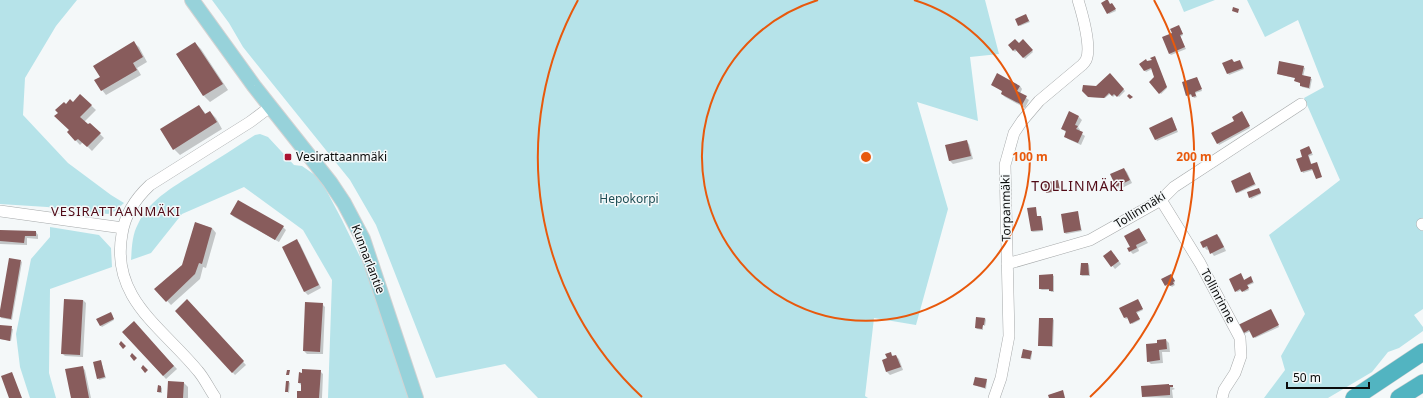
<svg xmlns="http://www.w3.org/2000/svg" width="1423" height="398" font-family="'Noto Sans',sans-serif">
<style>
.green{fill:#b6e3e9}
.shadow{fill:#0003}
.building{fill:#885c5c}
.lines{fill:none;stroke-linecap:round;stroke-linejoin:round}
.minor-casing{stroke:#a6a9aa;stroke-width:12}
.major-casing{stroke:#d3d3d3;stroke-width:16}
.highway-casing{stroke:#d3d3d3;stroke-width:18}
.minor{stroke:#fff;stroke-width:11}
.major{stroke:#97d2da;stroke-width:14}
.highway{stroke:#52b4c1;stroke-width:17}
.ring{fill:none;stroke:#e8590c;stroke-width:2}
.poi-dot{fill:#aa1331;stroke:#f4f8f9;stroke-width:1.5}
.labels{text-anchor:middle;stroke-width:3;stroke-linejoin:round;paint-order:stroke}
.poi-label{font-size:12px;fill:#0b0c0c;stroke:#f4f8f9;text-anchor:start}
.park-label{font-size:12px;fill:#1d4e55;stroke:#f4f8f9}
.street-label{font-size:12px;fill:#0b0c0c;stroke:#f4f8f9}
.neighbourhood-label{font-size:13px;letter-spacing:1px;fill:#500915;stroke:#f4f8f9}
.quarter-label{font-size:14px;letter-spacing:1px;fill:#500915;stroke:#f4f8f9}
.centre{fill:#e8590c;stroke:#f4f8f9;stroke-width:2}
.ring-label{font-size:12px;text-anchor:middle;font-weight:bold;fill:#e8590c;stroke:#f4f8f9;stroke-width:3;stroke-linejoin:round;paint-order:stroke}
</style>
<rect width="100%" height="100%" fill="#f4f8f9"/>
<!-- green -->
<path class="green" d="M0,0h77l-21,26 -31,52 -2,37 45,48 43,32 13,8 -9,8 -7,3 -61,-7 -47,-3z
M212,0h773l14,54 -29,3 8,64 -61,-19 31,107 -32,116 -42,-7 -9,78 3,2h-330l-33,-34 -69,14 -60,-153 -26,-45 -107,-133 -14,-24z
M1179,0h36l-31,12z
M1247,0h176v309l-9,6 9,12v4l-24,17 -11,4 -16,20 -44,26h-64l21,-28 -4,-14 24,-42 -36,-79 71,-55 -36,-82 20,-11 -26,-67 -33,17z
M260,134l8,3 26,28 8,1 13,9 9,11 18,34 22,45 46,133h-82l4,-118 -29,-50 -59,-43 -62,27 -31,39 -20,7c1,-13 1,-25 7,-36 12,-26 39,-39 62,-54 18,-11 36,-23 55,-35z
M50,227l49,8 12,13 1,19 -62,22 -1,84 7,25h-26l-10,-31 -4,-33 15,-75 19,-22z"/>
<!-- shadow -->
<path class="shadow" d="M1110,5h3l3,6 -7,3 -1,-1z
M1026,15l4,7 -10,4 -1,-1z
M1180,27l3,8 -3,2 6,12 -15,6 -1,-1 3,-21z
M1023,40l10,12 -8,7 -8,-9 -2,2 -6,-7 10,-1z
M134,43l5,4 8,15 -10,6 4,7 -35,20 -4,-5 -1,-13z
M195,43l6,6 27,41 -18,12 -6,-6 -27,-41z
M1155,58l12,30 -6,6 -11,-12 5,-5 -3,-8 -6,3 -6,-8 13,-3z
M1241,62l3,7 -15,6 -6,-12z
M1303,67l2,1 -2,9 9,2 -2,10 -8,-2 -1,-4 -6,-2v-3l-17,-4z
M1110,74l15,17 -6,6 -3,-3 -3,3 -3,-3 -5,4 -15,-1 -7,-7 13,-3z
M1197,78l5,13 -7,2 2,4 -3,1 -2,-3 -4,1 -1,-1z
M992,84l28,2 2,3 -2,5 9,6 -4,8 -20,-11 -3,-3 1,-2z
M80,95l16,15 -12,12 4,4 2,-2 14,14 -12,13 -9,-9 -3,3 -12,-13 2,-2 -4,-25 7,-2z
M199,106l7,8 4,-2 6,6 6,11 -42,26 -6,-6z
M1243,113l7,15 -31,17 -6,-11 22,-13z
M1079,117l3,3 -4,7 2,3 -1,2 6,4 -4,9 -13,-6 -3,-3 2,-3 -5,-4z
M1173,120l5,12 -21,9 -7,-13z
M966,141l3,3 4,15 -20,5 -3,-3 -4,-15z
M1309,147l4,8 -4,1 4,14 -10,3 -6,-14 6,-2z
M1124,169l3,3 5,11 -12,6 -3,-3z
M1251,175l5,10 -18,8 -1,-1z
M1058,183l2,8 -12,2 -1,-1z
M1260,190l1,4 -10,5 -1,-2z
M1035,208l2,9 5,1 1,13 -10,1 -2,-1z
M1077,212l5,19 -16,3 -1,-1z
M231,214l52,13 3,3 -7,12 -45,-25z
M196,223l16,5 4,5 -10,35 -3,-1 -3,12 -29,26 -15,-16 27,-24z
M1139,229l9,14 -10,5 1,3 -6,3 -3,-3z
M0,231l36,1 2,3v4l-11,-1v7l-27,-1z
M1217,235l3,3 6,13 -12,5 -5,-7 -2,1 -3,-3z
M297,241l3,3 21,44 -13,7 -3,-3 -21,-45z
M1114,254l7,10 -6,5 -11,-13z
M21,261l1,1 -10,58 -11,-2 -1,-3z
M1082,264h6l1,1 1,11h-8l-1,-1z
M1052,275l2,1v16h-3l-1,-2h-8l-2,-1z
M1172,276l3,6 -1,1 1,2 -3,2 -2,-2 -3,2 -1,-1z
M1242,276l3,5 7,-2 2,4 -7,3 2,4 -5,2 -2,-2 -5,2 -1,-1z
M83,300l3,3 -3,54 -18,-1 -3,-3z
M187,301l59,64 -11,10 -59,-64z
M1139,301l4,9 -6,3 3,7 -8,4 -4,-6 -2,1 -1,-1z
M322,304l3,3 -2,47h-16l-3,-3z
M1272,312l7,15 -24,11 -4,-7 -7,3 -2,-1z
M112,314l2,6 -12,7 -2,-2z
M985,318l1,2 -1,6 -2,-1v5l-6,-1 -1,-1z
M1053,319l1,1 -1,27 -13,-1 -1,-1z
M134,323l43,46 -11,10 -43,-47z
M0,326l13,3 -2,12 -11,-2z
M1166,340l3,3 1,9h-8l1,11 -12,1 -3,-3 10,-18z
M1031,352l1,1 -1,7 -8,-3z
M890,353l4,4 2,-1 3,3 4,11 -13,5 -3,-3 -4,-12 5,-2z
M101,361l5,17 -7,2 -5,-18z
M82,367l3,3 6,28h-19z
M320,371l3,3 -1,24h-24l4,-6v-6l-3,-3z
M986,380l1,1 -1,8 -12,-4z
M289,382l1,1 -1,10 -3,-2z
M184,383l4,4v11h-20z
M1169,385l6,4 -3,1 1,8 -31,-1v-10z
M161,387l1,1v5h-3l-1,-1z"/>
<!-- building -->
<path class="building" d="M1106,0h2l2,4 2,-1 4,6 -9,5 -6,-11z
M1233,7l6,2 -1,4 -6,-2z
M1026,14l3,7 -11,5 -3,-7z
M1179,25l4,9 -3,1 5,12 -16,7 -7,-17 10,-4 -2,-4z
M1015,39l4,4 4,-4 10,11 -10,8 -8,-9 -2,2 -5,-6z
M134,41l9,16 -10,6 4,7 -36,21 -7,-11 6,-3 -7,-11z
M195,42l28,42 -20,12 -27,-42z
M1155,56l12,31 -8,7 -10,-12 5,-5 -3,-9 -7,3 -5,-7 7,-5 1,2 5,-1 -2,-2z
M1232,59l2,3 6,-2 3,8 -16,6 -5,-11z
M1279,61l25,5 -2,9 9,2 -2,11 -9,-2v-3l-6,-2 1,-3 -18,-4z
M997,73l23,13 -3,5 10,5 -5,9 -21,-11 1,-3 -11,-6z
M1110,73l14,16 -7,8 -3,-3 -2,2 -3,-3 -5,5 -16,-1 -6,-6 1,-6 13,1z
M1197,77l5,12 -7,3 1,4 -4,1 -1,-3 -5,2 -4,-14z
M80,94l12,11 -12,12 8,7 2,-1 11,10 -14,14 -9,-8 -3,2 -8,-9 2,-2 -15,-14 4,-3 -3,-3 9,-8 2,2 4,-5 3,3z
M1129,94l4,3 -3,2 -3,-3z
M199,105l6,9 5,-3 7,11 -44,28 -13,-21z
M1069,111l10,5 -4,9 3,1 -2,3 7,3 -5,11 -14,-6 2,-6 -5,-2z
M1242,111l8,15 -33,18 -6,-11 23,-12 -2,-4z
M1172,117l5,13 -22,10 -6,-12z
M967,140l4,16 -22,5 -4,-16z
M1309,146l3,7 -4,2 3,9 6,-2 5,15 -6,2 -4,-10 -11,3 -5,-13 6,-2 -2,-7z
M1124,168l6,12 -14,7 -6,-13z
M1250,172l5,12 -19,9 -5,-12z
M1058,180l2,10 -14,3 -2,-10z
M1259,188l2,5 -12,5 -2,-6z
M238,200l46,26 -9,14 -45,-26z
M1036,207l1,9h4l2,14 -12,1 -4,-23z
M1078,211l3,19 -17,3 -3,-19z
M195,222l17,6 -10,36 -3,-1 -4,11 -29,28 -12,-13 28,-24z
M1139,228l7,12 -10,5 1,3 -8,4 -2,-4 3,-1 -6,-11z
M0,230l36,1v5h-11l-1,7 -24,-2z
M1217,234l7,13 -14,7 -3,-8 -4,2 -3,-6z
M297,239l22,46 -15,7 -22,-45z
M1111,250l8,11 -8,6 -8,-11z
M9,258l12,2 -10,59 -11,-2v-7z
M1081,263h7l1,12h-9z
M1241,273l3,7 7,-4 2,6 -6,3 2,3 -7,4 -2,-3 -5,3 -6,-13z
M1053,274v17h-4v-2h-10v-14z
M1171,274l4,7 -2,1 1,2 -4,2 -2,-2 -3,2 -4,-7z
M64,299l19,1 -3,55 -19,-1z
M187,299l57,62 -12,12 -57,-62z
M1138,299l5,10 -7,3 4,7 -10,5 -3,-7 -3,1 -5,-10z
M305,302l18,1 -3,49 -17,-1z
M1271,309l8,16 -26,13 -4,-8 -7,4 -4,-9z
M111,312l3,7 -14,7 -4,-7z
M976,317l9,1 -1,7h-1l-1,4 -7,-1z
M1039,318h14l-1,28h-14z
M134,321l40,45 -11,10 -41,-44z
M0,325l12,1 -2,15 -10,-2z
M1166,339l1,10 -8,1 1,10 -13,2 -1,-18 11,-1v-3z
M121,341l5,5 -3,3 -4,-5z
M1023,349l9,2 -2,8 -9,-1z
M891,352l1,4 4,-1 5,12 -15,5 -4,-12 5,-2 -2,-4z
M132,353l5,5 -3,3 -4,-5z
M101,360l4,17 -8,2 -4,-17z
M143,365l5,5 -3,3 -4,-5z
M83,366l6,32h-18l-6,-29z
M302,369l19,1 -2,28h-22v-7h4v-8h-3l1,-11 3,1z
M287,370h3l-1,5h-3z
M12,372l10,26h-13l-8,-22z
M975,377l12,2 -2,9 -12,-3z
M168,381l16,1 -1,16h-16z
M286,381h3l-1,11h-3z
M1169,384v1h4v2h-3v8l-28,2 -1,-11z
M158,385l3,1v6h-4z
M1063,390l2,8h-16l-1,-3z"/>
<g class="lines">
<!-- minor casing -->
<g class="minor-casing">
<path id="minor" d="M1161,200l39,63 40,75 1,18 -6,17 -11,17 -2,8
M0,211l123,17
M1422,224l1,1
M1007,264l83,-24 71,-40 13,-13 127,-83
M215,397c-6,-8 -10,-18 -17,-26 -35,-43 -88,-73 -76,-137 3,-20 13,-35 28,-49l100,-63 20,-15
M994,398l7,-20 8,-42 -4,-171 9,-32 8,-12 17,-20 43,-36c1,-1 3,-3 4,-5 6,-12 -4,-47 -8,-60"/>
</g>
<!-- major casing -->
<g class="major-casing">
<path id="major" d="M192,0l62,86 76,96 14,21 19,36 53,159"/>
</g>
<!-- highway casing -->
<g class="highway-casing">
<path id="highway" d="M1354,398l69,-46
M1399,398l24,-15"/>
</g>
<!-- minor -->
<use href="#minor" class="minor"/>
<!-- major -->
<use href="#major" class="major"/>
<!-- highway -->
<use href="#highway" class="highway"/>
</g>
<!-- distance rings -->
<g class="ring">
<path d="M914 0A164 164 0 1 1 818 0"/>
<path d="M642 397A328 328 0 0 1 578 0M1154 0A328 328 0 0 1 1090 397"/>
</g>
<!-- markers -->
<rect class="poi-dot" x="284" y="153" width="8" height="8" rx="2"/>
<g class="labels">
<!-- poi labels -->
<g class="poi-label">
<text x="296" y="161">Vesirattaanmäki</text>
</g>
<!-- park labels -->
<g class="park-label">
<text x="629" y="203">Hepokorpi</text>
</g>
<!-- street labels -->
<g class="street-label">
<text transform="translate(1006 208) rotate(-91)" y="4">Torpanmäki</text>
<text transform="translate(1140 210) rotate(-32)" y="4">Tollinmäki</text>
<text transform="translate(368 259) rotate(69)" y="4">Kunnarlantie</text>
<text transform="translate(1218 296) rotate(62)" y="4">Tollinrinne</text>
</g>
<!-- neighbourhood labels -->
<g class="neighbourhood-label">
<text x="116" y="216">VESIRATTAANMÄKI</text>
</g>
<!-- quarter labels -->
<g class="quarter-label">
<text x="1078" y="191">TOLLINMÄKI</text>
</g>
</g>
<circle cx="866" cy="157" r="6" class="centre"/>
<g class="ring-label">
<text x="1030" y="161">100 m</text>
<text x="1194" y="161">200 m</text>
</g>
<!-- scale -->
<path d="M1287 382v6h82v-6" fill="none" stroke="#0b0c0c" stroke-width="2"/>
<text x="1293" y="382" font-size="12" fill="#0b0c0c" stroke="#f4f8f9" stroke-width="3" paint-order="stroke">50 m</text>
</svg>
